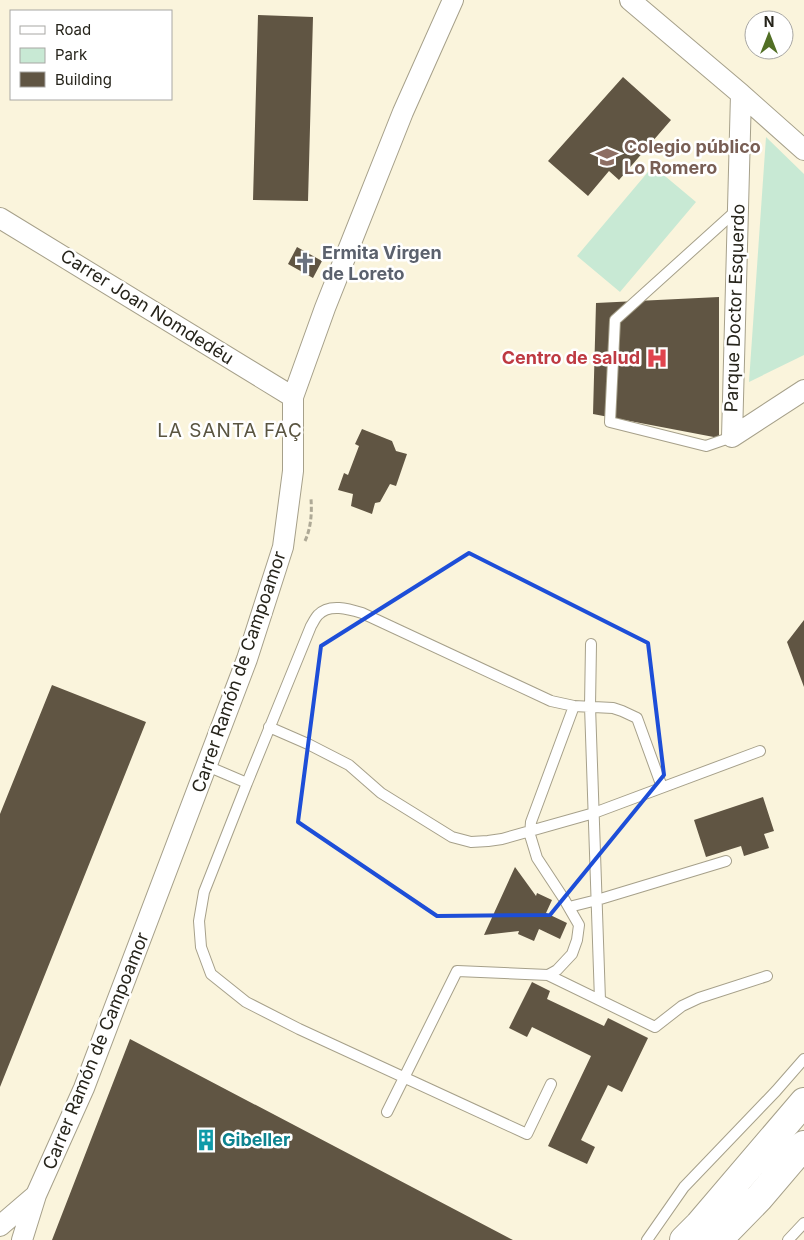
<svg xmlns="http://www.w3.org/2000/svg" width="804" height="1240" font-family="Inter,sans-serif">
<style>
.green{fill:#c8e9d4}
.building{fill:#605543}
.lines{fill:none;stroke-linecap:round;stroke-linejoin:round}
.lane-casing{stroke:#a6a08a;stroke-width:12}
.street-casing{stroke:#a6a08a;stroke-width:22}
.primary-casing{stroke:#a6a08a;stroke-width:30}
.path{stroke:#aea996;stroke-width:3;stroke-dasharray:5 2.5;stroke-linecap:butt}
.lane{stroke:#fff;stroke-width:10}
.street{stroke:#fff;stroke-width:20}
.primary{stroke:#fff;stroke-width:28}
.marked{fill:none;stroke:#1d4ed8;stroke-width:4;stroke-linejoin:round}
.labels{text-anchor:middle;stroke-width:5;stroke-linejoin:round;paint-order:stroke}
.education-label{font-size:18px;font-weight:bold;fill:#785e54;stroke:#fff;text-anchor:start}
.worship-label{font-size:18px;font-weight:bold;fill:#5b616d;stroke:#fff;text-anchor:start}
.street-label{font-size:18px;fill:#26241b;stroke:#fff}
.health-label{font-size:18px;font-weight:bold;fill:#be3a42;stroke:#fff;text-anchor:end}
.culture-label{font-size:18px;font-weight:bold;fill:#0d838f;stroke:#fff;text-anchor:start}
.neighbourhood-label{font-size:19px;letter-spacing:1px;fill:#5a5541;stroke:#fff}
</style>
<rect width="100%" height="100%" fill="#faf4dc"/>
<!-- green -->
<path class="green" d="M766,137l38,37v181l-55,27z
M653,166l43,36 -76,90 -43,-36z"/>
<!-- building -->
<path class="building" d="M258,15l55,2 -5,184 -55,-1z
M623,77l48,43 -52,60 -10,-9 -21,25 -40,-35z
M297,247l25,14 -9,17 -25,-14z
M719,297v141l-126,-24 3,-111z
M362,429l30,12 4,10 11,3 -11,32 -6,-2 -10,18 -5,1 -3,11 -21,-8 2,-12 -15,-4 6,-17 4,2 11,-29 -4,-2z
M804,620v67l-17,-45z
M52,685l94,37 -146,365v-273z
M763,797l11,34 -10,3 5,14 -25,8 -3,-10 -35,11 -12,-37z
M515,867l21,29 1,-3 15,7 -6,13 21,10 -7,16 -21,-10 -5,12 -16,-7 1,-3 -35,4z
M532,982l18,9 -3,8 57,27 4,-8 40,20 -26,54 -14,-7 -27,55 14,7 -8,17 -39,-18 43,-90 -59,-29 -5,10 -18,-9z
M130,1039l383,201h-461z"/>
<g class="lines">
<!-- lane casing -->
<g class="lane-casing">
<path id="lane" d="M732,437l-26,9 -96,-24 5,-102 123,-111
M591,644l-1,62 10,294
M269,727l39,17 41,21 32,28 71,44 19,5 17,-1 14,-2 92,-26 166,-62
M207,766l40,17 -43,109 -5,29 2,26 10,27 35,28 53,27 228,105 24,-50
M247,783l64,-157c2,-3 4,-8 7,-11 11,-12 31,-6 44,-2l189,88 23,5 39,2 9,3 15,7 25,69
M569,907l28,-7 129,-39
M548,975l9,-5 15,-16 5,-14 2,-15 -15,-26 -27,-41 -7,-23 1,-13 43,-116
M387,1112l70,-141 91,4 107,52 27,-21 17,-8 68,-22
M647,1240l37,-53 92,-96 28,-32
M788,1240l16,-17"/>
</g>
<!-- street casing -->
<g class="street-casing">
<path id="street" d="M630,0l111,94 63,56
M741,94l-9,343 72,-47
M0,218l293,179
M0,1226l36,-31
M22,1240l14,-45 48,-107 163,-429 36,-112 10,-76v-74l32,-89 78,-196 50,-112"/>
</g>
<!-- primary casing -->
<g class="primary-casing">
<path id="primary" d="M684,1240l15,-15 105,-123
M718,1240l41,-42 45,-53"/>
</g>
<!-- path -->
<path class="path" d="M305,541c6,-13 7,-28 6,-42"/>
<!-- lane -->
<use href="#lane" class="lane"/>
<!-- street -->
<use href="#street" class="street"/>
<!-- primary -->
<use href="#primary" class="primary"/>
</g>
<!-- marked area -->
<path class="marked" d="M469,553l179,90 16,132 -114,140 -113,1 -139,-94 23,-176z"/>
<!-- icons -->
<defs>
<g id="school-bare" transform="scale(1.725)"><path d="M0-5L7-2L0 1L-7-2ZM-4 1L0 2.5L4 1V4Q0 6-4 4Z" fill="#8d6e63" stroke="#fff" stroke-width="2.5" paint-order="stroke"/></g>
<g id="church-bare" transform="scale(1.725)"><path d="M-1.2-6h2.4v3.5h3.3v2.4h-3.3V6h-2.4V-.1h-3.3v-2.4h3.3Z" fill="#6b7280" stroke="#fff" stroke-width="2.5" paint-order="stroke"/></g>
<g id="hospital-bare" transform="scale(1.725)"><path d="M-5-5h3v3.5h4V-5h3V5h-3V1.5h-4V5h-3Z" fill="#e0444e" stroke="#fff" stroke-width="2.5" paint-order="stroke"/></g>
<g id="building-bare" transform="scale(1.725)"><path d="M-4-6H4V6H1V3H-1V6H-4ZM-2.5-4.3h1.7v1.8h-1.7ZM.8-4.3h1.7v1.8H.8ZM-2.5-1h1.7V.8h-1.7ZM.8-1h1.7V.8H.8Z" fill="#0f9aa8" stroke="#fff" stroke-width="2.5" paint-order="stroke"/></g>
</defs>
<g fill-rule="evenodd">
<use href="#school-bare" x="607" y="157"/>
<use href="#church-bare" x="305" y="263"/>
<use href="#hospital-bare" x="657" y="358"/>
<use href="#building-bare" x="206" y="1140"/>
</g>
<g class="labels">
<!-- education labels -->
<g class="education-label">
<text x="624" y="153">Colegio público<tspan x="624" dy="21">Lo Romero</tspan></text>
</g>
<!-- worship labels -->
<g class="worship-label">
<text x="322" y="259">Ermita Virgen<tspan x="322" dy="21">de Loreto</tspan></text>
</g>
<!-- street labels -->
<g class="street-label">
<text transform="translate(147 307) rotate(32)" y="6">Carrer Joan Nomdedéu</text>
<text transform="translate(735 308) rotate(-88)" y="6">Parque Doctor Esquerdo</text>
<text transform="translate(239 672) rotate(-71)" y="6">Carrer Ramón de Campoamor</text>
<text transform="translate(96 1051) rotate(-68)" y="6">Carrer Ramón de Campoamor</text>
</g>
<!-- health labels -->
<g class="health-label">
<text x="640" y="364">Centro de salud</text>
</g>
<!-- culture labels -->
<g class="culture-label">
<text x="222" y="1146">Gibeller</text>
</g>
<!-- neighbourhood labels -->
<g class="neighbourhood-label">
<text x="230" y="437">LA SANTA FAÇ</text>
</g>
</g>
<!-- legend -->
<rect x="10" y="10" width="162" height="90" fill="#ffffff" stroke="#a8a7a4"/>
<rect x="20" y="26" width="25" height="8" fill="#ffffff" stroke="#a8a7a4"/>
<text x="55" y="35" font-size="15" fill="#26241b">Road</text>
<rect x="20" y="48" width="25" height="15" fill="#c8e9d4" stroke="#a8a7a4"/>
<text x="55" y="60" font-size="15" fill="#26241b">Park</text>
<rect x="20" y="72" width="25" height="15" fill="#605543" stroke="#a8a7a4"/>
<text x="55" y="85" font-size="15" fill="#26241b">Building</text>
<!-- north arrow -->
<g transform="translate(769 35)"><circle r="24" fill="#ffffff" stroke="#a8a7a4"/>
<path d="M0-4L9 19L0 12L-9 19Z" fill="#516f25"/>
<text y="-8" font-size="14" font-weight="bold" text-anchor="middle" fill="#26241b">N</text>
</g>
</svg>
